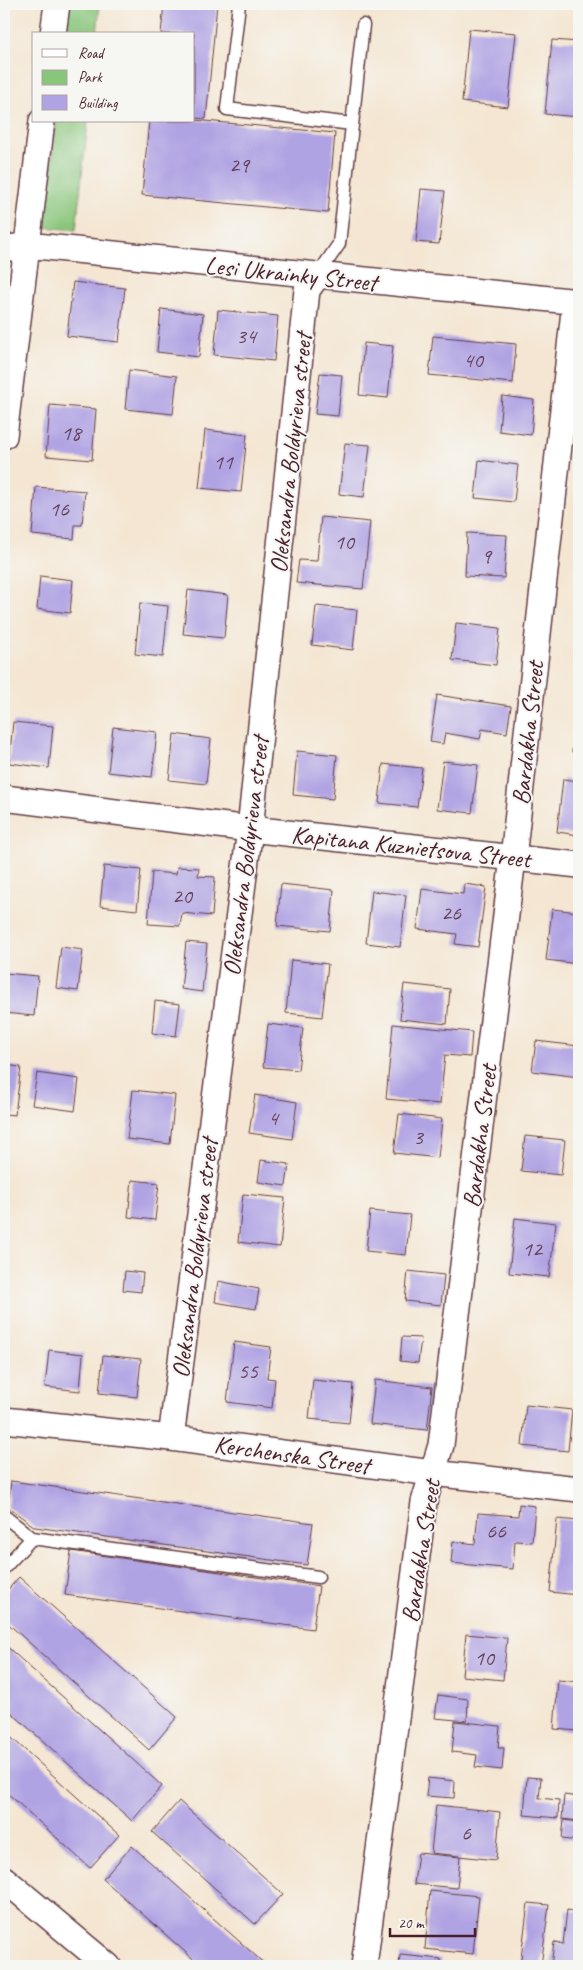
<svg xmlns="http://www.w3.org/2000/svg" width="583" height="1970" font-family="Caveat,sans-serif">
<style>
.green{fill:#89c67c;stroke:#6a7254}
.building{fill:#b0a3e3}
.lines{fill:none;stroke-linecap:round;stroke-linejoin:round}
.lane-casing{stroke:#643d44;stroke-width:15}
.street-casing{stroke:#643d44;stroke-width:28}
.lane{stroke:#fff;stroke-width:12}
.street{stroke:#fff;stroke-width:25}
.labels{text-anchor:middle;stroke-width:4;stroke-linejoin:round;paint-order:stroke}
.number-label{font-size:22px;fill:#644059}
.street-label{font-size:25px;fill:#4a1f2b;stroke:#f6f6f2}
</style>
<rect width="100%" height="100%" fill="#f6f6f2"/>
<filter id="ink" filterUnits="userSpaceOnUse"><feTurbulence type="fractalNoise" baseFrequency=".02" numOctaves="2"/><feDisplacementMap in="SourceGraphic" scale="10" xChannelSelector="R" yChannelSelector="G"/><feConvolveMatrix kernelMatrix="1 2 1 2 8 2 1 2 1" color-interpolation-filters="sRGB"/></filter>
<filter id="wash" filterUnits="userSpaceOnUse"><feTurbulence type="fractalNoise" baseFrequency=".0096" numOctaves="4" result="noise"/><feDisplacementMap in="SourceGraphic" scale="20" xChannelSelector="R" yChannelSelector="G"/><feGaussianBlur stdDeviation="1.12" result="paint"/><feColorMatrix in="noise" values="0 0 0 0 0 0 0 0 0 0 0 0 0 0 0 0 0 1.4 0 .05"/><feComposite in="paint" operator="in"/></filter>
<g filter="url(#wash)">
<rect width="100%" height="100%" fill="#f4e6d2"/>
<!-- green -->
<path class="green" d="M69,4h31l-3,30h-31z
M56,121h32l-12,109 -32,-3z"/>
<g id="blocks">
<!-- building -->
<path class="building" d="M164,4h53l-11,115 -12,-1v-84h-33z
M469,29l47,4 -8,74 -46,-5z
M552,40l27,2v75l-34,-3z
M194,120l141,13 -7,80 -186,-18 7,-74h45z
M421,189l24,2 -6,53 -23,-2z
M73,282l52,6 -6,54 -52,-6z
M161,309l42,5 -4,43 -42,-5z
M218,310l60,6 -4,45 -60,-6z
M433,336l83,8 -3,39 -84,-8z
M364,343l29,3 -5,52 -29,-3z
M129,370l48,6 -4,38 -48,-5z
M320,373l22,2 -4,41 -23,-2z
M502,396l32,4 -3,35 -32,-4z
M50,405l46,4 -4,51 -46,-4z
M205,430l42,5 -6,57 -42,-4z
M345,443l25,2 -6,52 -25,-3z
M479,460l39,5 -4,37 -39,-4z
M36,487l49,4 -3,34h-7l-1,14 -42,-4z
M321,517l49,5 -7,67 -67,-6 3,-23 18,1z
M467,533l40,2 -3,43 -39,-2z
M40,576l33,4 -3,33 -33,-4z
M188,590l40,5 -4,43 -41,-4z
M140,603l28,3 -5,51 -28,-3z
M316,606l41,4 -4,40 -41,-5z
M456,623l44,5 -4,37 -44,-5z
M437,695l74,11 -4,27 -25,-4 -2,10 -35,-6 -2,11 -13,-2z
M576,717h3v36l-7,-1z
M13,722l40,4 -4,42 -40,-5z
M113,727l44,5 -5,45 -44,-5z
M174,734l37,5 -5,45 -37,-4z
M297,751l40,4 -4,44 -40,-4z
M443,761l35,4 -6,48 -35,-4z
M383,764l39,4 -5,39 -38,-4z
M563,779l16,2v54l-22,-3z
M104,866l37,4 -4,40 -37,-4z
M177,867l22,1 -1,8 17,1 -3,39 -30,-3 -2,13 -32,-2 4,-52 24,2z
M281,884l53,6 -4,41 -53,-5z
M464,884l22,3 -8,60 -23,-3 2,-10 -40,-5 5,-40 41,5z
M372,891l34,4 -6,52 -34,-4z
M552,909l27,3v52l-33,-4z
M186,942l21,2 -5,48 -21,-3z
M61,947l22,3 -5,41 -22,-3z
M291,960l37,4 -6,53 -36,-4z
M4,973l34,3 -4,40 -30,-3z
M404,984l46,5 -3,35 -47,-5z
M155,1001l25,3 -4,32 -24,-3z
M268,1024l35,4 -5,42 -35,-3z
M393,1024l79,8 -2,25 -25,-2 -5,49 -54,-5z
M536,1041l43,5v31l-47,-6z
M4,1065l17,2 -6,48 -11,-1z
M37,1073l42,6 -4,32 -43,-6z
M133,1090l42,5 -5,49 -43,-5z
M255,1095l42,7 -5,37 -43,-6z
M399,1114l43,5 -4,39 -44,-5z
M525,1136l40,4 -4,35 -40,-4z
M261,1160l28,4 -3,22 -28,-4z
M132,1180l27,3 -4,37 -27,-3z
M243,1194l42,4 -5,49 -42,-5z
M370,1211l40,4 -4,40 -40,-4z
M515,1218l41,5 -7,54 -40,-4z
M125,1271l18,2 -2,19 -18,-2z
M408,1271l36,4 -3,30 -36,-4z
M218,1281l41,8 -3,20 -41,-7z
M402,1337l19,1 -3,25 -18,-2z
M234,1342l37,5 -4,31 8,1 -3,29 -45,-6z
M49,1350l34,4 -3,37 -35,-4z
M103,1355l38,4 -4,38 -38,-4z
M313,1380l40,4 -4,39 -40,-4z
M375,1380l57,7 -5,43 -57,-6z
M526,1405l46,5 -4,41 -46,-5z
M11,1481l302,42 -6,42 -272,-38 -27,-20z
M519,1504l16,2 -3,36 -17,-1 -2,28 -62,-6 2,-22 22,3 3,-31 40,3z
M557,1519l22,2v74l-29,-3z
M71,1551l248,35 -6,43 -248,-34z
M19,1577l158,140 -28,33 -145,-130v-26z
M466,1634l41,4 -4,42 -41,-4z
M4,1644l158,142 -30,35 -128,-115z
M558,1680l21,2v49l-25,-2z
M438,1695l30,4 -1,22 -32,-3z
M455,1721l45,5 -2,22h6l-2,22 -27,-3 2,-12 -25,-3z
M4,1731l115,104 -29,33 -86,-78z
M527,1777l14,1 -2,20 20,2 -1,18 -34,-3z
M428,1778l27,3 -1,17 -28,-2z
M564,1795l15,2v24l-17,-2z
M179,1801l104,93 -28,30 -103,-92z
M436,1805l64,7 -4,48 -65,-7z
M564,1820l15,2v19l-17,-2z
M132,1846l135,120h-66l-98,-87z
M418,1853l42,4 -3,31 -43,-4z
M430,1891l49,5 -6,58 -48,-5z
M528,1903l21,2 -8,61h-21z
M567,1910l12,2v54h-28l3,-24 9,2z
M400,1955l41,4v7h-42z"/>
</g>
</g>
<g filter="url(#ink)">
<use href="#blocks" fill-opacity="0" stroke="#643d44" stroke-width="1"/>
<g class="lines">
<!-- lane casing -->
<g class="lane-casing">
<path id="lane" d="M239,4l-12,105 125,15
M317,276l22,-32 24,-219
M4,1516l28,22 286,39
M4,1568l28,-30"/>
</g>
<!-- street casing -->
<g class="street-casing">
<path id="street" d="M53,34l4,-30
M4,249l23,-4 552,57
M4,436l38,-315
M4,798l246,31 329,36
M4,1420l167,18 261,35 147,16
M171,1438l79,-609 57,-539 10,-14
M4,1879l104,87
M364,1966l60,-464 17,-57 72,-587 62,-556"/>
</g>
<!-- lane -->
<use href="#lane" class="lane"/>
<!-- street -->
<use href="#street" class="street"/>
</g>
</g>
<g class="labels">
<!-- number labels -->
<g class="number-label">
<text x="239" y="172">29</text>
<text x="246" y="343">34</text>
<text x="473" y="367">40</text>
<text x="71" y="440">18</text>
<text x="223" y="469">11</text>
<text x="59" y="516">16</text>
<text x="344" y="549">10</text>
<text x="486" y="563">9</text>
<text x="182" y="903">20</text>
<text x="451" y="920">26</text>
<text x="273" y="1125">4</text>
<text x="418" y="1144">3</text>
<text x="532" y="1256">12</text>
<text x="248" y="1378">55</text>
<text x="496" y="1538">66</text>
<text x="484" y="1665">10</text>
<text x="466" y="1840">6</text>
</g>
<!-- street labels -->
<g class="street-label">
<text transform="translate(291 273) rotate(6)" y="9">Lesi Ukrainky Street</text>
<text transform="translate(290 453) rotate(-84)" y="9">Oleksandra Boldyrieva street</text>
<text transform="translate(527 733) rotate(-84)" y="9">Bardakha Street</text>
<text transform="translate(411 846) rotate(6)" y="9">Kapitana Kuznietsova Street</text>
<text transform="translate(245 856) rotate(-83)" y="9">Oleksandra Boldyrieva street</text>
<text transform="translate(479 1136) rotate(-83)" y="9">Bardakha Street</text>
<text transform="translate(194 1258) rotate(-83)" y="9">Oleksandra Boldyrieva street</text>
<text transform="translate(292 1454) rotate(8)" y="9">Kerchenska Street</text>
<text transform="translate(420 1551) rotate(-81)" y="9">Bardakha Street</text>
</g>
</g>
<!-- margin -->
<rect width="583" height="1970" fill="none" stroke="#f6f6f2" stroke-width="20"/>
<!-- legend -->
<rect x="32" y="32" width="162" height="90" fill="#f6f6f2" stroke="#b1a0a2"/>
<rect x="42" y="49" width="25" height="8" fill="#ffffff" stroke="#b1a0a2"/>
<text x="78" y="58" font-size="15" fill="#4a1f2b">Road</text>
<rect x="42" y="70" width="25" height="15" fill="#89c67c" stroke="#b1a0a2"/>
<text x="78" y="82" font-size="15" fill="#4a1f2b">Park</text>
<rect x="42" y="95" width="25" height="15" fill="#b0a3e3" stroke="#b1a0a2"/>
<text x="78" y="108" font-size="15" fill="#4a1f2b">Building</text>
<!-- scale -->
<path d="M390 1928v8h85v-8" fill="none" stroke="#4a1f2b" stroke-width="2.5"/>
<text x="398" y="1928" font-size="15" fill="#4a1f2b" stroke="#f6f6f2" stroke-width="4" paint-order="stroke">20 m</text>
</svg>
